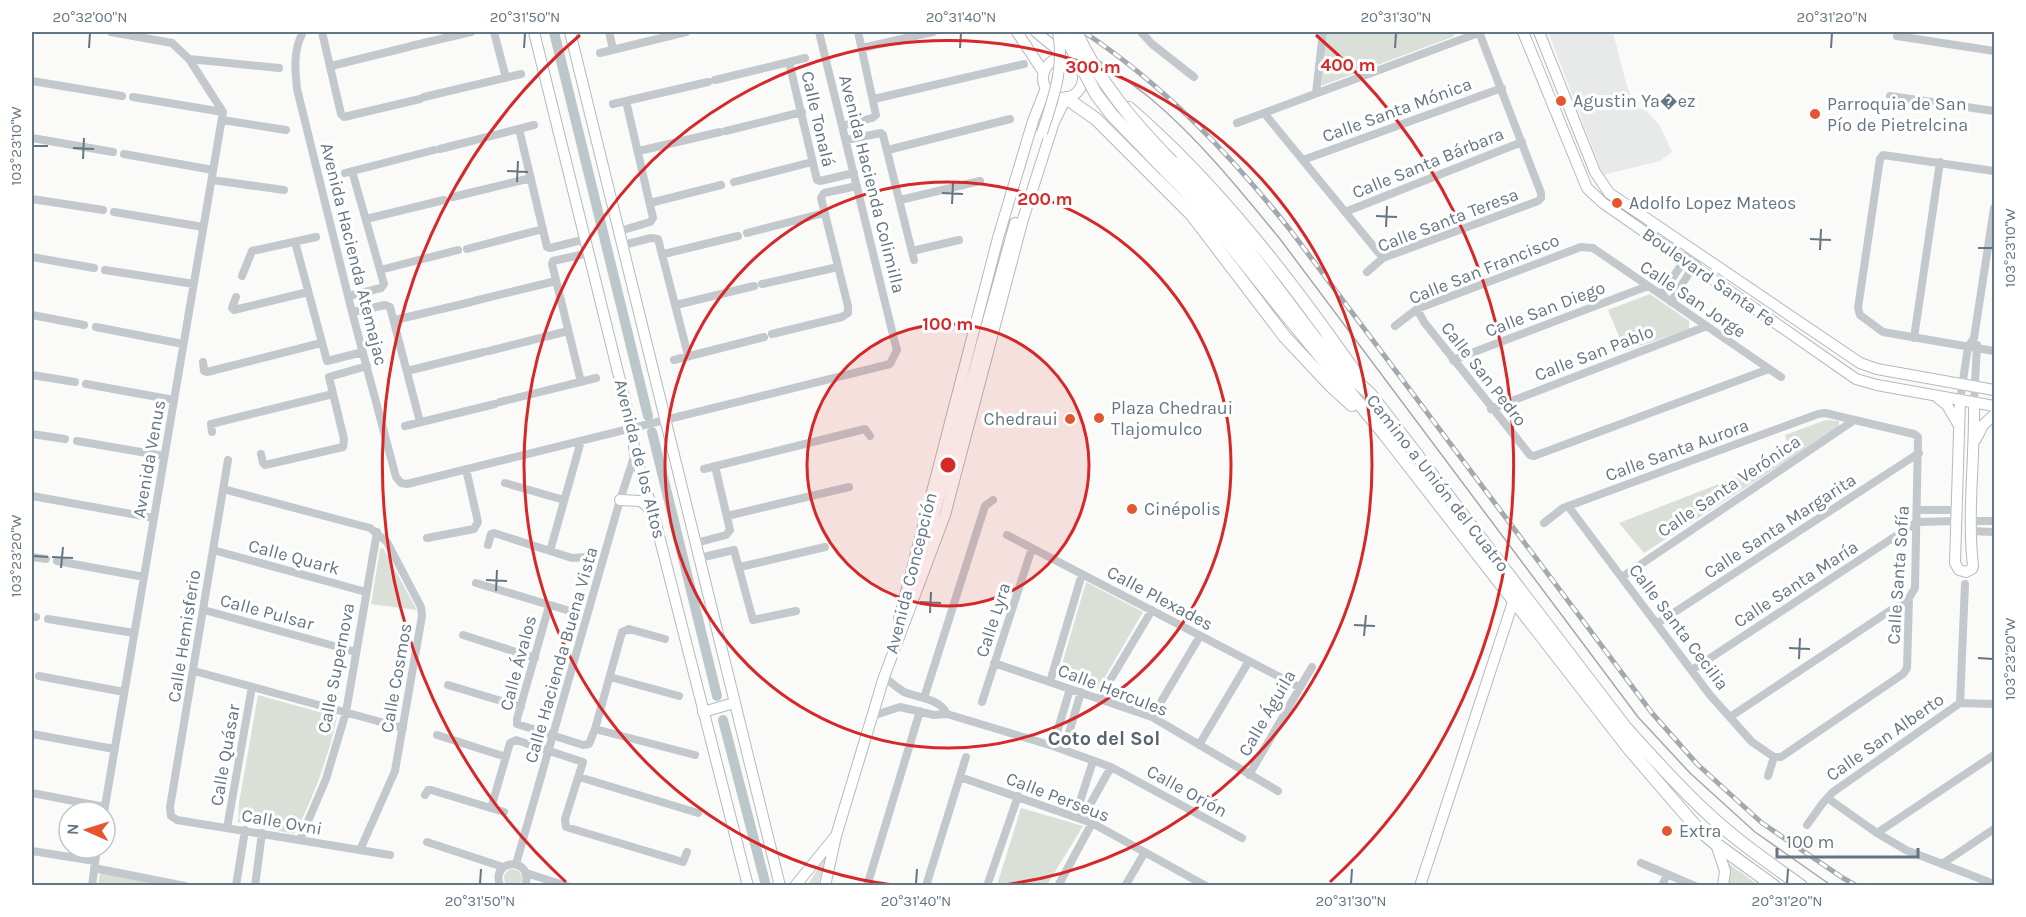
<svg xmlns="http://www.w3.org/2000/svg" width="2026" height="917" font-family="Karla,sans-serif">
<style>
.built{fill:#e8e9e9}
.green{fill:#dadfd7}
.lines{fill:none;stroke-linecap:round;stroke-linejoin:round}
.canal{stroke:#bbc7cb;stroke-width:10}
.secondary-casing{stroke:#b3babf;stroke-width:12}
.primary-casing{stroke:#b5babe;stroke-width:14}
.street{stroke:#c3c8cc;stroke-width:8}
.secondary{stroke:#fff;stroke-width:10}
.primary{stroke:#fff;stroke-width:12}
.tram{stroke:#a2aab0;stroke-width:1.5}
.rail-casing{stroke:#a2aab0;stroke-width:5}
.rail{stroke:#fff;stroke-width:3;stroke-dasharray:9;stroke-linecap:butt}
.secondary-bridge-casing{stroke:#b3babf;stroke-width:12;stroke-linecap:butt}
.primary-bridge-casing{stroke:#b5babe;stroke-width:14;stroke-linecap:butt}
.secondary-bridge{stroke:#fff;stroke-width:10}
.primary-bridge{stroke:#fff;stroke-width:12}
.ticks{fill:none;stroke:#657683;stroke-width:2}
.ring{fill:none;stroke:#d62828;stroke-width:3}
.poi-dot{fill:#e4572e;stroke:#fff;stroke-width:2}
.labels{text-anchor:middle;stroke-width:6;stroke-linejoin:round;paint-order:stroke}
.poi-label{font-size:18px;fill:#657683;stroke:#fff;text-anchor:start}
.street-label{font-size:18px;fill:#657683;stroke:#fff}
.neighbourhood-label{font-size:20px;font-weight:bold;fill:#57646e;stroke:#fff}
.centre{fill:#d62828;stroke:#fff;stroke-width:3}
.ring-label{font-size:18px;text-anchor:middle;font-weight:bold;fill:#d62828;stroke:#fff;stroke-width:6;stroke-linejoin:round;paint-order:stroke}
.neatline{fill:none;stroke:#657683;stroke-width:2}
.ticks-label{font-size:15px;text-anchor:middle;fill:#657683}
</style>
<rect width="100%" height="100%" fill="#fafaf8"/>
<!-- built -->
<path class="built" d="M1548,32h65l13,51 9,23 13,6 12,14 12,26 -12,9 -57,14z"/>
<!-- green -->
<path class="green" d="M1327,32h125l3,4 -134,50z
M1650,294l39,27v8l-64,22 -17,-41z
M1826,420l13,1v6l-195,126 -25,-30 171,-67 -5,-21z
M383,548l34,62 -46,-6 9,-55z
M1086,582l57,30 -45,77 -40,-11z
M258,695l79,22c-8,38 -24,83 -43,117l-56,-12 1,-19z
M1021,808l62,18 -36,59h-50z
M824,859l2,1 -8,25 -11,1z
M1728,863l30,22 -30,1 1,-7z
M504 878a9 9 0 1 1 18 0a9 9 0 1 1-18 0Z
M100,872l69,14h-71z"/>
<g class="lines">
<!-- canal -->
<path class="canal" d="M554,32l94,384
M652,432l65,264
M723,720l43,166"/>
<!-- secondary casing -->
<g class="secondary-casing">
<path id="secondary" d="M534,32l98,397 3,25 18,58 95,374
M570,32l210,854
M1017,32l27,41
M1036,32l28,23
M1523,32l64,156 16,15 253,176 21,6 117,21
M1539,32l56,140 14,21 251,170 17,6 117,21
M1043 78a20 20 0 1 1 40 0a20 20 0 1 1-40 0Z
M1937,397l10,8 11,19
M1960,400l-5,163 4,7 7,2 6,-3 1,-3c-6,-53 2,-109 1,-163
M1976,439l7,-14 11,-10
M620,500l21,1 11,10
M924,552l91,-329
M899,619l99,-381 35,-117 13,-33
M703,712l31,-9
M1716,844l9,27 -2,15
M795,886l39,-48
M825,886l11,-50 48,-159 61,-162 78,-296 31,-97 12,-24
M1420,886l94,-287"/>
</g>
<!-- primary casing -->
<g class="primary-casing">
<path id="primary" d="M1066,98l30,21 96,96 93,122 45,48 22,20
M1129,108c88,76 161,171 228,267
M1172,162l60,66 83,110 28,31 28,26 254,332c26,29 52,58 80,84 29,28 63,51 96,75
M1165,170l31,32 82,103 107,130 245,315 68,79 18,15 58,42"/>
</g>
<!-- street -->
<path class="street" d="M111,32l61,11 17,16 34,53
M303,32c-10,19 -8,36 -6,57l55,223 44,165 5,6 6,1 483,-120 7,-14 -3,-11 -75,-307
M322,32l19,82 3,3 76,-18
M494,32l12,46
M609,32l4,17
M1141,32l11,12 42,33
M1897,36l97,15
M411,46l60,-14
M862,48l71,-16
M600,53l86,-21
M189,59l90,9
M789,62l28,118 3,1 34,-8
M331,66l77,-19
M715,80l90,-22
M32,81l90,15
M1316,93l7,-61
M1890,96l104,15
M133,97l90,15
M424,97l97,-23
M874,99l150,-35
M613,104l95,-22
M1264,113l119,145
M222,120l64,10
M1237,123l244,-91
M842,126l30,-8 4,-3 -18,-83
M519,129l28,118 3,1 36,-9
M726,131l76,-19
M32,138l81,14
M846,140l35,-7 2,2 31,125
M440,149l94,-24
M888,150l122,-31
M639,151l81,-19
M124,154l89,16
M1303,160l199,-72
M1994,171l-111,-16 -3,4 -22,149 2,7 23,17 111,19
M345,173l89,-23
M212,180l72,10
M734,182l78,-20
M453,197l78,-19
M32,199l71,11
M900,200l80,-19
M650,203l71,-18
M114,212l89,15
M1345,212l177,-70
M366,219l78,-19
M620,231l30,-9 3,-4 -27,-117
M747,233l77,-20
M295,242l32,119 36,-9
M623,245l28,-7 7,1 30,116
M467,249l76,-20
M912,251l47,-11
M664,254l74,-18
M32,257l62,11
M105,270l89,14
M380,270l78,-20
M1367,272l16,-14 155,-57 3,-3v-5l-62,-161
M242,276l10,-25 64,-14
M762,284l76,-17
M1661,295l31,-46
M349,296l32,-8 3,-4 -32,-113
M236,297l-4,11 2,2 74,-18
M474,301l82,-20
M1671,302l30,-48
M676,305l78,-19
M1417,309l7,13 106,133 4,1 235,-87
M352,312l33,-7 5,2 30,115
M32,315l52,10
M395,320l76,-18
M1395,326l22,-17 164,-62 12,1 188,129
M96,327l87,17
M772,334l70,-17 6,-4v-7l-27,-108 3,-5 33,-7
M1914,338l26,-176
M489,351l79,-20
M674,360l90,-23
M1453,360l195,-74
M203,362l1,9 3,1 114,-29
M407,371l77,-19
M32,375l43,7
M581,382l-29,-118 1,-3 36,-8
M86,384l88,16
M1960,400l8,-53 6,-9 20,-130
M500,402l96,-24
M1974,403l3,-58
M1491,409l216,-83
M405,426l90,-22
M212,432l-1,-8 122,-30
M32,434l33,5
M77,441l87,15
M261,454l2,9 2,2 78,-18 1,-8 -15,-62 38,-11
M228,460l-58,347 1,9 6,4 213,35
M704,469l161,-40 5,7
M505,483l59,17
M223,489l147,39 17,14 34,65 1,9 -27,155 -35,79
M32,496l122,22
M1568,506l142,189 42,47 22,15
M1918,510h39
M727,516l122,-29
M1972,521h22
M1917,522l39,-1
M1544,523l19,-15 255,-94 7,-1 89,21 4,3 -3,151 -6,10 -2,70 -4,6 -122,83h-7l-6,19
M1971,531l23,1
M1007,535l292,152
M427,538l47,-9 4,-7 -12,-53
M696,543l30,-8 4,-5 -15,-64
M488,545l3,-11 3,-1 78,25 14,-1
M213,550l153,42
M550,551l31,-110
M32,557l14,2
M699,558l35,-8 19,70 43,-9
M57,561l87,16
M740,567l85,-20
M1622,577l231,-156
M476,583l94,28
M549,606l-32,113v5l66,21 6,-1 6,-15 27,-97 7,-3 36,10
M204,610l152,42
M32,617h4
M48,619l86,14
M1658,623l261,-170
M463,635l72,23
M994,663l158,54 126,74
M1692,670l225,-148
M194,671l209,57
M39,676l85,16
M610,677l69,19
M884,677c7,5 13,11 20,15 15,6 35,6 43,22
M1050,682l32,-108
M448,685l73,22
M924,698l61,-192 8,-6
M1099,699l53,-89
M982,702l50,-154
M1960,703l5,-119
M1960,703l34,1
M872,716l28,-9 34,8 13,-1 106,32 58,21 131,71
M1152,717l48,-81
M1730,717l179,-119
M595,729l100,26
M32,734l82,15
M437,735l69,22
M1199,745l50,-84
M1053,746l17,-57
M1064,750l17,-58
M1249,775l63,-108
M579,777l119,36
M960,777l132,46 114,63
M32,793l73,14
M425,795l3,-5h3l73,22
M1828,797l5,5 44,31 29,17 88,34
M491,808l19,-65 6,-3 67,22 -18,57 1,8 117,35 4,-10
M104,812l119,-700
M1075,817l18,-56
M1082,819l29,-52
M1807,825l15,-21 11,-12 127,-89
M227,828l25,-141
M1877,833l117,-78
M300,840l26,-61 20,-67 31,-180
M427,842l76,25
M32,851l63,10
M1641,863l54,23
M516,864l104,-364 15,-46
M1942,864l52,-35
M94,868l91,18
M526,873l41,13
M92,886l5,-38
M236,886l9,-56
M255,886l7,-53
M500,886c-10,-29 35,-29 25,0
M867,886l53,-175
M926,886l40,-129
M987,886l31,-90
M1058,886l34,-63
M1125,886l20,-34
M1662,886l5,-12"/>
<!-- secondary -->
<use href="#secondary" class="secondary"/>
<!-- primary -->
<use href="#primary" class="primary"/>
<!-- tram -->
<path class="tram" d="M1056,32c32,21 64,42 94,66 48,40 90,92 130,141l358,478 52,56 65,59 77,54"/>
<!-- rail casing -->
<g class="rail-casing">
<path id="rail" d="M1084,32c81,54 147,123 207,199l361,482 45,51 65,59 81,55 14,8"/>
</g>
<!-- rail -->
<use href="#rail" class="rail"/>
<!-- secondary-bridge casing -->
<g class="secondary-bridge-casing">
<path id="secondary-bridge" d="M1042,133c11,-34 23,-66 16,-101"/>
</g>
<!-- primary-bridge casing -->
<g class="primary-bridge-casing">
<path id="primary-bridge" d="M1063,32l33,62 16,21 53,55
M1076,32c23,50 57,90 96,130"/>
</g>
<!-- secondary-bridge -->
<use href="#secondary-bridge" class="secondary-bridge"/>
<!-- primary-bridge -->
<use href="#primary-bridge" class="primary-bridge"/>
</g>
<!-- ticks -->
<path class="ticks" d="M89,48l1,-15M524,48l1,-15M960,48l1,-15M1395,48l1,-15M1831,48l1,-15M33,146h15M73,148l21,1M83,159l1,-21M507,171l21,1M517,182l1,-21M942,193l21,1M952,204l1,-21M1376,216l21,1M1386,227l1,-21M1810,239l21,1M1978,248h15M1820,250l1,-21M33,556l15,1M52,557l21,1M61,568l2,-21M486,580l21,1M496,591l1,-21M920,602l21,1M930,613l1,-21M1354,625l21,1M1364,636l2,-21M1789,648l21,1M1978,658l15,1M1799,659l1,-21M480,884l1,-15M916,884l1,-15M1351,884l1,-15M1787,884l1,-15"/>
<!-- distance rings -->
<circle cx="948" cy="465" r="141" fill="#d62828" fill-opacity=".12"/>
<g class="ring">
<circle cx="948" cy="465" r="141"/>
<circle cx="948" cy="465" r="283"/>
<path d="M893 885A424 424 0 1 1 1003 885"/>
<path d="M566 882A566 566 0 0 1 580 35M1316 35A566 566 0 0 1 1330 882"/>
</g>
<!-- markers -->
<g class="poi-dot">
<circle cx="1561" cy="101" r="6"/>
<circle cx="1815" cy="114" r="6"/>
<circle cx="1617" cy="203" r="6"/>
<circle cx="1099" cy="418" r="6"/>
<circle cx="1070" cy="419" r="6"/>
<circle cx="1132" cy="509" r="6"/>
<circle cx="1667" cy="831" r="6"/>
</g>
<g class="labels">
<!-- poi labels -->
<g class="poi-label">
<text x="1573" y="107">Agustin Ya�ez</text>
<text x="1827" y="110">Parroquia de San<tspan x="1827" dy="21">Pío de Pietrelcina</tspan></text>
<text x="1629" y="209">Adolfo Lopez Mateos</text>
<text x="1111" y="414">Plaza Chedraui<tspan x="1111" dy="21">Tlajomulco</tspan></text>
<text x="1058" y="425" text-anchor="end">Chedraui</text>
<text x="1144" y="515">Cinépolis</text>
<text x="1679" y="837">Extra</text>
</g>
<!-- street labels -->
<g class="street-label">
<text transform="translate(1397 110) rotate(-20)" y="6">Calle Santa Mónica</text>
<text transform="translate(818 119) rotate(77)" y="6">Calle Tonalá</text>
<text transform="translate(1428 163) rotate(-22)" y="6">Calle Santa Bárbara</text>
<text transform="translate(872 184) rotate(76)" y="6">Avenida Hacienda Colimilla</text>
<text transform="translate(1448 220) rotate(-21)" y="6">Calle Santa Teresa</text>
<text transform="translate(354 254) rotate(76)" y="6">Avenida Hacienda Atemajac</text>
<text transform="translate(1484 269) rotate(-22)" y="6">Calle San Francisco</text>
<text transform="translate(1709 277) rotate(35)" y="6">Boulevard Santa Fe</text>
<text transform="translate(1693 299) rotate(34)" y="6">Calle San Jorge</text>
<text transform="translate(1545 309) rotate(-21)" y="6">Calle San Diego</text>
<text transform="translate(1594 353) rotate(-21)" y="6">Calle San Pablo</text>
<text transform="translate(1484 374) rotate(52)" y="6">Calle San Pedro</text>
<text transform="translate(1677 450) rotate(-20)" y="6">Calle Santa Aurora</text>
<text transform="translate(149 459) rotate(-80)" y="6">Avenida Venus</text>
<text transform="translate(640 459) rotate(76)" y="6">Avenida de los Altos</text>
<text transform="translate(1438 483) rotate(52)" y="6">Camino a Unión del Cuatro</text>
<text transform="translate(1729 486) rotate(-34)" y="6">Calle Santa Verónica</text>
<text transform="translate(1780 526) rotate(-33)" y="6">Calle Santa Margarita</text>
<text transform="translate(294 557) rotate(15)" y="6">Calle Quark</text>
<text transform="translate(911 573) rotate(-76)" y="6">Avenida Concepción</text>
<text transform="translate(1898 575) rotate(-86)" y="6">Calle Santa Sofía</text>
<text transform="translate(1796 584) rotate(-33)" y="6">Calle Santa María</text>
<text transform="translate(1160 598) rotate(28)" y="6">Calle Plexades</text>
<text transform="translate(267 612) rotate(15)" y="6">Calle Pulsar</text>
<text transform="translate(993 620) rotate(-72)" y="6">Calle Lyra</text>
<text transform="translate(1679 627) rotate(53)" y="6">Calle Santa Cecilia</text>
<text transform="translate(184 636) rotate(-81)" y="6">Calle Hemisferio</text>
<text transform="translate(561 655) rotate(-74)" y="6">Calle Hacienda Buena Vista</text>
<text transform="translate(518 663) rotate(-75)" y="6">Calle Ávalos</text>
<text transform="translate(336 668) rotate(-79)" y="6">Calle Supernova</text>
<text transform="translate(396 678) rotate(-80)" y="6">Calle Cosmos</text>
<text transform="translate(1113 690) rotate(21)" y="6">Calle Hercules</text>
<text transform="translate(1267 713) rotate(-60)" y="6">Calle Águila</text>
<text transform="translate(1885 737) rotate(-35)" y="6">Calle San Alberto</text>
<text transform="translate(225 755) rotate(-80)" y="6">Calle Quásar</text>
<text transform="translate(1187 791) rotate(29)" y="6">Calle Orión</text>
<text transform="translate(1058 797) rotate(21)" y="6">Calle Perseus</text>
<text transform="translate(282 822) rotate(10)" y="6">Calle Ovni</text>
</g>
<!-- neighbourhood labels -->
<g class="neighbourhood-label">
<text x="1104" y="745">Coto del Sol</text>
</g>
</g>
<circle cx="948" cy="465" r="9" class="centre"/>
<g class="ring-label">
<text x="1348" y="71">400 m</text>
<text x="1093" y="73">300 m</text>
<text x="1045" y="205">200 m</text>
<text x="948" y="330">100 m</text>
</g>
<!-- border -->
<rect width="2026" height="917" fill="none" stroke="#ffffff" stroke-width="66"/>
<!-- north arrow -->
<g transform="translate(87 830) rotate(273)"><circle r="28" fill="#ffffff" stroke="#c1c8cd" stroke-width="1.5"/>
<path d="M0-4.5L10 22L0 15L-10 22Z" fill="#e4572e"/>
<text y="-9" font-size="16" font-weight="bold" text-anchor="middle" fill="#657683">N</text>
</g>
<!-- scale -->
<path d="M1777 848v9h141v-9" fill="none" stroke="#657683" stroke-width="3"/>
<text x="1786" y="848" font-size="18" fill="#657683" stroke="#ffffff" stroke-width="4.5" paint-order="stroke">100 m</text>
<rect x="33" y="33" width="1960" height="851" class="neatline"/>
<g class="ticks-label">
<text x="90" y="22">20°32'00"N</text>
<text x="525" y="22">20°31'50"N</text>
<text x="961" y="22">20°31'40"N</text>
<text x="1396" y="22">20°31'30"N</text>
<text x="1832" y="22">20°31'20"N</text>
<text transform="translate(16 146) rotate(-90)" y="5">103°23'10"W</text>
<text transform="translate(2010 248) rotate(-90)" y="5">103°23'10"W</text>
<text transform="translate(16 556) rotate(-90)" y="5">103°23'20"W</text>
<text transform="translate(2010 659) rotate(-90)" y="5">103°23'20"W</text>
<text x="480" y="906">20°31'50"N</text>
<text x="916" y="906">20°31'40"N</text>
<text x="1351" y="906">20°31'30"N</text>
<text x="1787" y="906">20°31'20"N</text>
</g>
</svg>
